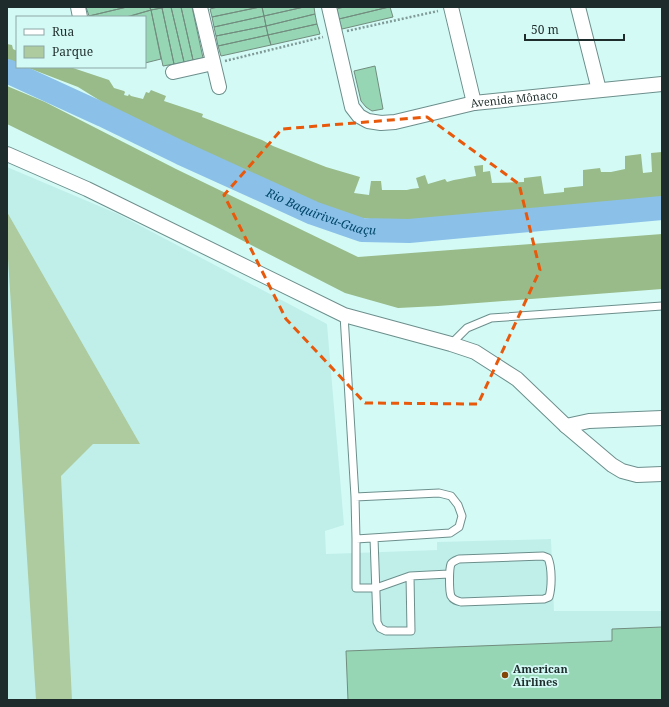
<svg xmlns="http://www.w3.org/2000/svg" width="669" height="707" font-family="'Noto Serif',serif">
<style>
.built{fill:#c0efea}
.green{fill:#adcb9f}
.forest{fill:#99bb89}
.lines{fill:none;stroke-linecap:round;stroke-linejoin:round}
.river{stroke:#8bc1e8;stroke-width:24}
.building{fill:#97d6b5;stroke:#718d7e}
.lane-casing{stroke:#6c8f8c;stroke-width:9}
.street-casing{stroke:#6c8f8c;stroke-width:16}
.path{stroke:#7f9a97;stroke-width:2.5;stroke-dasharray:2 2;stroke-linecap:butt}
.lane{stroke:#fff;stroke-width:7}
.street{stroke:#fff;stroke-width:14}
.marked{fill:none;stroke:#e8590c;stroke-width:3;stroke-dasharray:8 5;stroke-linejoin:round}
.poi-dot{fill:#844607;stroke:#d4faf6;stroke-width:1.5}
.labels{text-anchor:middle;stroke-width:3.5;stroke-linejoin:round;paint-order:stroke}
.street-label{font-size:11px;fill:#1e2d2b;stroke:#d4faf6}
.poi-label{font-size:11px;font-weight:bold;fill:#1e2d2b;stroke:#d4faf6;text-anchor:start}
.water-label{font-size:12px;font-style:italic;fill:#00466a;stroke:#d4faf6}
</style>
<rect width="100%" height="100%" fill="#d4faf6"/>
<!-- built -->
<path class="built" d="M7,167l111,47 209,110 17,201 -19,6 1,23 111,-4v-8l114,-3 3,72h108v89h-655z"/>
<!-- green -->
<path class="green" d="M7,212l133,232h-47l-32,32 11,224h-36l-29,-457z"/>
<!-- forest -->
<path class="forest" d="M7,44l5,1 1,4 4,2v12l-10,-4z
M26,67h44l39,13 5,8 10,3 1,1 -1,3 4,1 1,-2 2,2 12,3 3,-7 3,1 2,-3 15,6 -2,5 39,13 -1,3 60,23 11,6 53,21 34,10 -6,16 15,2 2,-14h10l1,9h25l4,-1 8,-1 -3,-10 9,-3 3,9 17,-5 2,3c9,-3 19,-4 29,-6l-2,-10 9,-1v7l7,-1 2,12 32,-1v-4l17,-2 3,18 20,-2v-4l19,-2v-16l17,-2 1,4h10l14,-3v-13l16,-2 2,19 9,-1 -1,-19 11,-1v49l-52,5 -71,3 -62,12 -62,3 -88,-10 -89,-39 -54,-29 -69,-36 -37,-23z
M7,86l38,16 131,67 182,88 304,-23v55l-224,17 -40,2 -53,-15 -133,-68 -205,-101z"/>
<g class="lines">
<!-- river -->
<path class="river" id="s1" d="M7,71l96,44 78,38 132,60 49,17 47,1 253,-23"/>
</g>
<!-- building -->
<path class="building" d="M86,7h41l-38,9z
M127,7h22l2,3 -25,7h-37v-1z
M150,7h16l-15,3z
M166,7h5l13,55 -10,2 -12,-56z
M171,7h10l12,53 -9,2z
M181,7h11l11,51 -10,2z
M218,7h42l-48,10 -2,-8z
M260,7h2l2,9 -50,11 -2,-10z
M262,7h42l-40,9z
M304,7h10l1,7 -49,12 -2,-10z
M344,7h45l-50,12 -2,-10z
M389,7h1l3,10 -51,12 -3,-10z
M162,8l12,56 -11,2 -12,-56z
M151,10l10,49 -16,4v-46h-13l-1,-1z
M315,14l2,10 -49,11 -2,-9z
M264,16l2,10 -50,10 -2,-9z
M317,24l3,10 -49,11 -3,-10z
M266,26l2,9 -50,11 -2,-10z
M268,35l3,10 -50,11 -3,-10z
M375,66l8,43 -11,2 -6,-4 -5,-6 -7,-30z
M662,627v73h-314l-2,-49 266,-10v-12z"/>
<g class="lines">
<!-- lane casing -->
<g class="lane-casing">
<path id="lane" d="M344,315l11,182 1,42v49h20l34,-12 39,-2
M451,344l16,-16 24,-10 171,-12
M355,497l84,-4 12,3 7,9 4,11 -3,11 -9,6 -94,6
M374,538l3,84 3,6 6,3h25l-1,-55
M543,556l5,2c4,9 4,29 1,39l-5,2 -83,3c-4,-1 -8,-2 -10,-6 -2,-5 -2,-27 0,-32 2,-3 6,-4 8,-5z"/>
</g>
<!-- street casing -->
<g class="street-casing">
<g id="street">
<path d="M78,7l2,10"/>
<path d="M200,7l19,80"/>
<path id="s2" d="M329,7l23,100 7,9 9,5 13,2 14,-1 79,-19 188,-19"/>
<path d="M451,7l23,96"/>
<path d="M578,7l21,83"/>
<path d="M173,72l40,-9"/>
<path d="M7,154l80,35 257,126 107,29 24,8 42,27 49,47 46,39 10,6 15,4 25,-1"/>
<path d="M566,426l23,-5 73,-3"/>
</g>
</g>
<!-- path -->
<path class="path" d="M347,31l91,-20
M225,61l98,-24"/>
<!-- lane -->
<use href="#lane" class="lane"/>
<!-- street -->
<use href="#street" class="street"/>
</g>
<!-- marked area -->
<path class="marked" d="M427,117l92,67 21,86 -62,134 -113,-1 -79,-84 -62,-124 58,-66z"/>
<!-- markers -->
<circle class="poi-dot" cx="505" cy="675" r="4"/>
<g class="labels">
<!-- street labels -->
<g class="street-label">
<text dy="4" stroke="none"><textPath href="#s2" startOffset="273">Avenida Mônaco</textPath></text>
</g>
<!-- poi labels -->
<g class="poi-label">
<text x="513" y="673">American<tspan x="513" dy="13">Airlines</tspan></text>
</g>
<!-- water labels -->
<g class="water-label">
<text dy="4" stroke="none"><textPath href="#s1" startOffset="345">Rio Baquirivu-Guaçu</textPath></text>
</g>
</g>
<!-- border -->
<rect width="669" height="707" fill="none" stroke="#1e2d2b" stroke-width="16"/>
<!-- legend -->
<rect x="16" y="16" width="130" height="52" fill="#d4faf6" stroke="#8ba8a5"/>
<rect x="24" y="29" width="20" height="6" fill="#ffffff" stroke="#8ba8a5"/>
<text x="52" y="36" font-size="12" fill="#1e2d2b">Rua</text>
<rect x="24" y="46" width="20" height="12" fill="#adcb9f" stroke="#8ba8a5"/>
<text x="52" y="56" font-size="12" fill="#1e2d2b">Parque</text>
<!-- scale -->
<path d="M525 34v6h99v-6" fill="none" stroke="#1e2d2b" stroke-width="2"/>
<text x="531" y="34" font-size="12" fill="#1e2d2b" stroke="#d4faf6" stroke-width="3" paint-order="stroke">50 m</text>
</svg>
